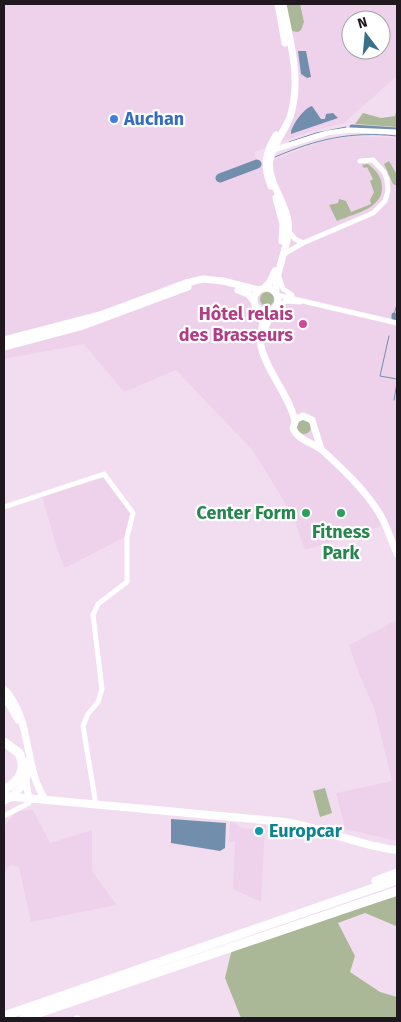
<svg xmlns="http://www.w3.org/2000/svg" width="401" height="1022" font-family="'Fira Sans',sans-serif">
<style>
.built{fill:#eed2eb;fill-rule:evenodd}
.green{fill:#aab897}
.water{fill:#718fad}
.lines{fill:none;stroke-linecap:round;stroke-linejoin:round}
.stream{stroke:#718fad;stroke-width:1}
.canal{stroke:#718fad;stroke-width:5}
.river{stroke:#718fad;stroke-width:9}
.street{stroke:#fff;stroke-width:5}
.secondary{stroke:#fff;stroke-width:7}
.primary{stroke:#fff;stroke-width:8}
.highway{stroke:#fff;stroke-width:9}
.shop-dot{fill:#3f7fe0;stroke:#fff;stroke-width:2}
.hotel-dot{fill:#d1479c;stroke:#fff;stroke-width:2}
.leisure-dot{fill:#2e9e5b;stroke:#fff;stroke-width:2}
.culture-dot{fill:#0f9aa8;stroke:#fff;stroke-width:2}
.labels{text-anchor:middle;stroke-width:4.5;stroke-linejoin:round;paint-order:stroke}
.shop-label{font-size:18px;font-weight:bold;fill:#366cbe;stroke:#fff;text-anchor:start}
.hotel-label{font-size:18px;font-weight:bold;fill:#b23c85;stroke:#fff;text-anchor:end}
.leisure-label{font-size:18px;font-weight:bold;fill:#27864d;stroke:#fff;text-anchor:end}
.culture-label{font-size:18px;font-weight:bold;fill:#0d838f;stroke:#fff;text-anchor:start}
</style>
<rect width="100%" height="100%" fill="#f2ddf0"/>
<!-- built -->
<path class="built" d="M4,4h393v72l-53,47 -41,11 -49,18 5,13 61,-23 32,-6 45,2v425l-15,-37 -77,24 -13,-36 -39,-63 -77,-81 -52,22 -40,-48 -80,15zM351,20h30v30h-30z
M106,477l25,37 -6,23 -60,31 -7,-16 -16,-56z
M397,620v221l-52,-12 -9,-36 56,-12 -18,-74 -15,-33 -10,-29z
M33,810l17,33 42,-13v41l25,34 -86,17 -12,-55 -9,-2 -6,6v-45l13,-15z
M230,822l5,1 6,5 11,1 13,-5 -4,78 -28,-13 2,-47h-6z"/>
<!-- green -->
<path class="green" d="M283,4h17l4,18 -3,8 -3,2 -6,-1 -3,-4z
M397,108v19l-42,-3 8,-11 18,5 14,-2z
M389,161l8,14v11l-4,-2 -9,-20z
M368,164c8,6 14,13 14,23 1,22 -29,27 -45,34l-8,-16 9,-2 1,-4 7,2 5,11 20,-8 -1,-4 4,-8 -4,-11 3,-2 -6,-12 -3,1 -2,-3z
M260 299a7 7 0 1 1 14 0a7 7 0 1 1-14 0Z
M297 427a7 7 0 1 1 14 0a7 7 0 1 1-14 0Z
M325,788l7,25 -12,4 -7,-26z
M397,896v33l-1,-3 -31,-13 -27,10 17,33 -5,16 30,20 17,5v21h-156l-16,-40 7,-29z"/>
<!-- water -->
<path class="water" d="M298,51h8l5,26 -4,1 -6,-4z
M312,106l9,13h4l1,-5 7,-1 5,5 -47,16c-1,-7 14,-27 21,-28z
M171,819l55,4 -1,25 -5,3 -49,-8z"/>
<g class="lines">
<!-- stream -->
<path class="stream" d="M289,142l27,-9 30,-6
M275,157c42,-18 76,-26 122,-21
M394,315l3,-11
M389,336l-9,40 17,3
M394,400l3,-17"/>
<!-- canal -->
<path class="canal" d="M352,127l45,3
M394,318v-3"/>
<!-- river -->
<path class="river" d="M220,178l37,-14"/>
<!-- street -->
<path class="street" d="M273,150l54,-17 23,-3 47,2
M288,231l7,8 8,4
M284,254l19,-11 70,-30 12,-12 3,-10 -1,-12 -3,-7 -11,-12 -13,1
M279,277l4,12 9,6
M277,295l120,28
M277,307l9,-6 14,1
M4,507l100,-33 29,39 -6,24v45l-29,22 -5,11 9,74 -4,13 -10,12 -5,12 13,79
M4,816l25,-13v-4
M76,1018h2"/>
<!-- secondary -->
<path class="secondary" d="M278,4l7,39
M271,186c-8,-20 -6,-33 5,-51
M276,198l7,26 -1,17
M254 300a12 12 0 1 1 24 0a12 12 0 1 1-24 0Z
M264,288l6,-6 5,-11
M238,290l10,4 6,7
M276,292c-1,-24 15,-47 12,-71 -3,-21 -22,-41 -18,-62 3,-15 15,-28 20,-42 12,-37 0,-76 -7,-113
M262,311c4,13 -5,25 0,39 7,25 27,45 33,71
M266,326l6,-15
M4,340l96,-25 86,-32 17,-4 20,2 36,9
M4,347l79,-21 105,-39
M321,449l-9,-29 -9,-4 -7,3 -3,9c4,12 21,15 30,23 22,20 45,42 59,67 6,12 10,24 15,36
M4,689c29,30 19,78 41,110
M4,700l5,4 9,16
M26,782l3,17
M10,797c13,-10 20,-18 18,-35"/>
<!-- primary -->
<path class="primary" d="M4,796l281,26c38,6 74,24 112,28"/>
<!-- highway -->
<path class="highway" d="M4,742l15,11c8,16 0,30 -15,36
M4,800l6,-3
M376,881l21,-8
M4,1016l393,-136
M24,1018l373,-127"/>
</g>
<!-- markers -->
<circle class="shop-dot" cx="114" cy="119" r="5"/>
<circle class="hotel-dot" cx="303" cy="324" r="5"/>
<g class="leisure-dot">
<circle cx="306" cy="513" r="5"/>
<circle cx="341" cy="513" r="5"/>
</g>
<circle class="culture-dot" cx="259" cy="831" r="5"/>
<g class="labels">
<!-- shop labels -->
<g class="shop-label">
<text x="124" y="125">Auchan</text>
</g>
<!-- hotel labels -->
<g class="hotel-label">
<text x="293" y="320">Hôtel relais<tspan x="293" dy="21">des Brasseurs</tspan></text>
</g>
<!-- leisure labels -->
<g class="leisure-label">
<text x="296" y="519">Center Form</text>
<text x="341" y="538" text-anchor="middle">Fitness<tspan x="341" dy="21">Park</tspan></text>
</g>
<!-- culture labels -->
<g class="culture-label">
<text x="269" y="837">Europcar</text>
</g>
</g>
<!-- border -->
<rect width="401" height="1022" fill="none" stroke="#20181f" stroke-width="10"/>
<!-- north arrow -->
<g transform="translate(366 35) rotate(344)"><circle r="24" fill="#ffffff" stroke="#a6a3a5"/>
<path d="M0-4L9 19L0 12L-9 19Z" fill="#39708b"/>
<text y="-8" font-size="14" font-weight="bold" text-anchor="middle" fill="#20181f">N</text>
</g>
</svg>
